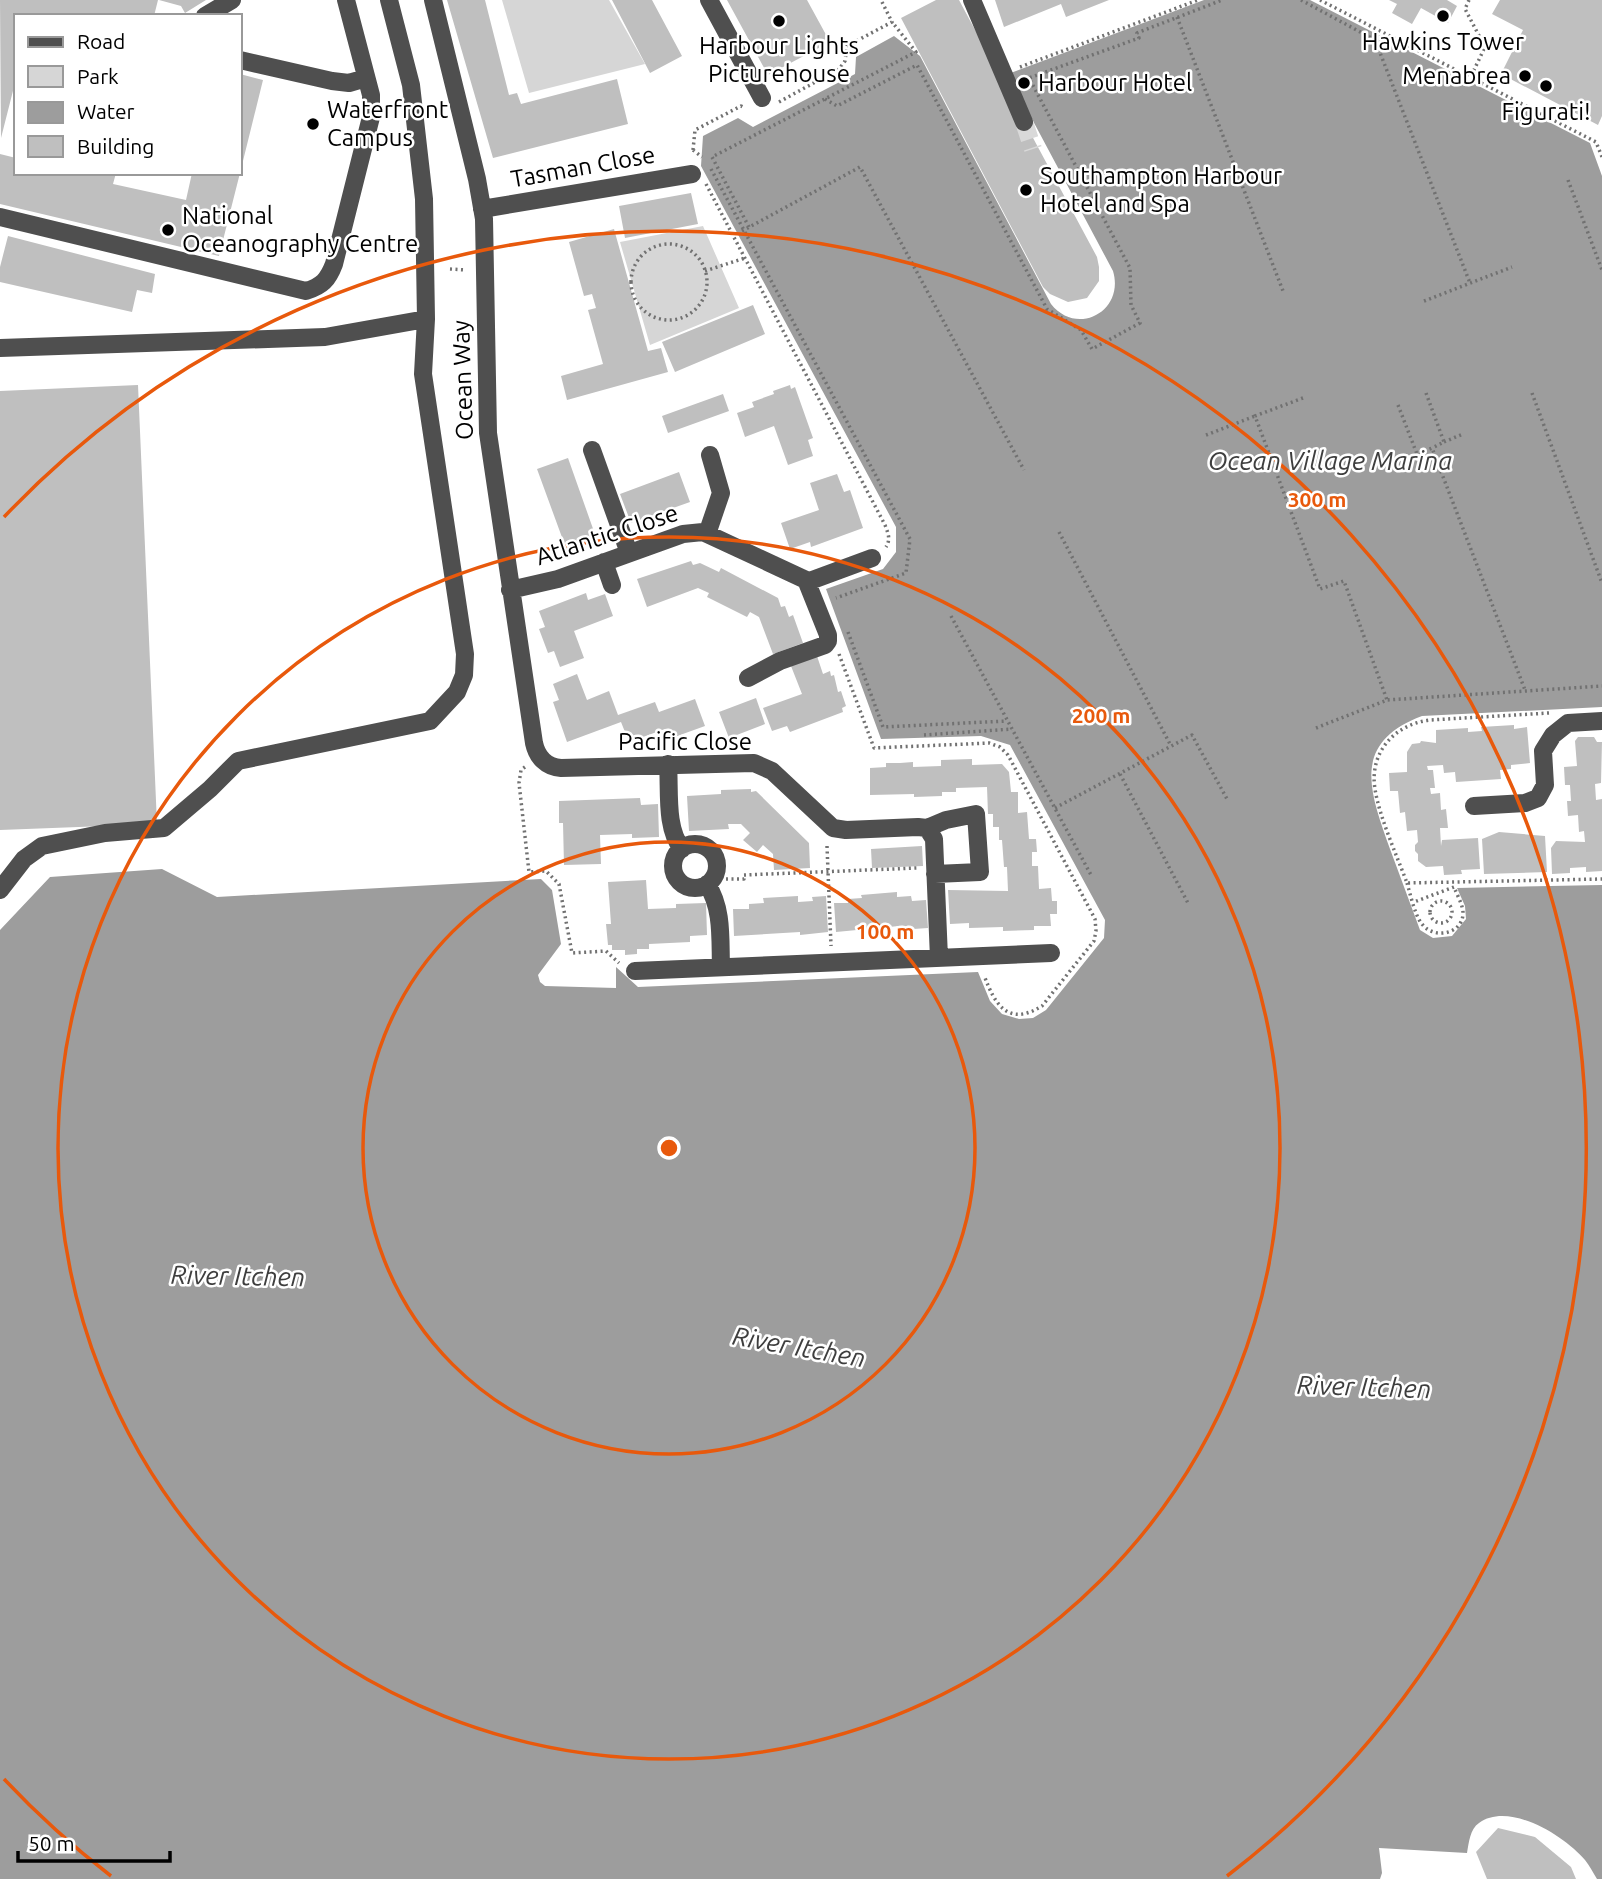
<svg xmlns="http://www.w3.org/2000/svg" width="1602" height="1879" font-family="Ubuntu,sans-serif">
<style>
.green{fill:#d6d6d6}
.water{fill:#9d9d9d}
.building{fill:#bfbfbf}
.lines{fill:none;stroke-linecap:round;stroke-linejoin:round}
.minor-tunnel{stroke:#d9d9d9;stroke-width:18;stroke-dasharray:18 9;stroke-linecap:butt}
.path{stroke:#717171;stroke-width:3.5;stroke-dasharray:2 3.5;stroke-linecap:butt}
.minor{stroke:#4f4f4f;stroke-width:18}
.ring{fill:none;stroke:#e8590c;stroke-width:3.5}
.poi-dot{fill:#000;stroke:#fff;stroke-width:2.5}
.labels{text-anchor:middle;stroke-width:5;stroke-linejoin:round;paint-order:stroke}
.poi-label{font-size:24px;fill:#000;stroke:#fff;text-anchor:start}
.street-label{font-size:24px;fill:#000;stroke:#fff}
.water-label{font-size:26px;font-style:italic;fill:#3e3e3e;stroke:#fff}
.centre{fill:#e8590c;stroke:#fff;stroke-width:3.5}
.ring-label{font-size:21px;text-anchor:middle;font-weight:bold;fill:#e8590c;stroke:#fff;stroke-width:5;stroke-linejoin:round;paint-order:stroke}
</style>
<rect width="100%" height="100%" fill="#fff"/>
<!-- green -->
<path class="green" d="M502,0h107l36,64 -116,29z
M703,226l36,82 -89,37 -30,-103z"/>
<!-- water -->
<path class="water" d="M1204,0h106l280,143 12,33v531l-180,9c-72,27 -52,76 -32,133 10,27 20,54 30,81l13,8 19,-2 14,-17 -1,-13 -8,-18 145,-3v994h-5c-4,-6 -7,-13 -12,-19 -20,-24 -76,-59 -106,-37 -9,6 -10,19 -12,30l-88,-5 3,25 -2,6h-1380v-949l50,-53 112,-8 55,28 324,-18 11,11 9,54 -23,31 2,7 5,4 71,2v-21l22,20 340,-15 12,29 12,13 17,5 14,-1 13,-8 58,-72 1,-18 -95,-175 -29,-9 -100,3 -55,-150 57,-20 13,-17v-25l-195,-361 2,-30 35,-18 15,9 102,-53 1,-17 38,-21 26,20 131,248c26,33 74,7 62,-33l-105,-197z"/>
<!-- building -->
<path class="building" d="M0,0h158l-4,16h-138v63l-15,59z
M159,0h47l-21,13 -4,-7z
M447,0h38l24,95 8,-2 4,11 96,-25 11,45 -135,34z
M612,0h40l30,56 -32,17z
M727,0h80l23,42 -62,33z
M936,0h23l138,257 2,10v14l-12,17 -19,4 -18,-8 -7,-7 -142,-269z
M995,0h114l-43,17 -5,-13 -57,23z
M1389,0h58l10,6 -9,17 -27,-15 -9,16 -20,-11 5,-9z
M1500,0h102v116l-4,9 -97,-51 22,-44 -31,-16z
M240,74l23,6 -22,89h-1z
M0,154l16,4v15h100l-3,11 73,16 6,-27h48l-21,83 -219,-52z
M691,193l7,31 -73,14 -6,-32z
M614,229l34,122 13,-3 7,24 -101,28 -6,-24 42,-12 -15,-54 8,-2 -4,-14 -8,2 -15,-54z
M8,236l147,38 -3,19 -15,-3 -5,22 -132,-30v-15z
M753,305l12,29 -90,38 -13,-30z
M138,385l19,439 -157,6v-439z
M790,385l1,4 4,-2 18,51 -5,2 5,16 -25,9 -14,-39 -29,11 -8,-24 17,-6 -2,-5 22,-8 -1,-3z
M723,394l6,17 -61,22 -6,-17z
M568,458l29,82 -30,11 -30,-82z
M679,472l11,30 -59,21 -11,-29z
M837,474l7,18 6,-2 13,38 -52,19 -1,-5 -20,7 -9,-26 38,-13 -9,-27z
M691,561l2,4 7,-2 19,9 2,-4 57,30 3,9 4,-1 4,11 4,-2 10,28 -30,11 -14,-37 -9,-5 -3,5 -40,-20 2,-4 -11,-5 -51,19 -10,-28z
M586,593l2,7 17,-6 8,22 -39,15 10,27 -24,9 -6,-16 -6,2 -9,-24 6,-2 -6,-16z
M817,656l6,18 7,-3 1,5 3,-1 4,17 3,-1 5,15 -4,2 1,4 -53,20 -3,-6 -15,5 -9,-23 39,-14 -11,-28z
M577,674l10,26 22,-9 9,24 37,-13 4,10 36,-13 10,27 -36,13 -4,-10 -36,13 -8,-20 -54,20 -14,-40 6,-2 -6,-16z
M756,698l9,26 -36,14 -10,-26z
M1514,725v4l13,-2 3,36 -19,2v4l-11,1 1,9 -45,3 -1,-10 -11,1 -1,-8 -16,1 1,4h5l2,18h-5l1,6 9,-1 1,17 5,-1 2,19h-8l1,18 1,-6 36,-2 2,31 -19,1 1,4 -18,1 -1,-9 -17,1 -8,-6v-7l-3,-3v-6l3,-3 -1,-12 -10,1 -2,-19 -5,1 -2,-22h-8l-1,-18 18,-1v-20l5,-8 8,-1 1,-2 15,2v-13l32,-2v4l14,-1 -1,-4z
M1578,737h16l3,5h5l-1,41 -6,1 1,16 6,-1v72l-16,1v-5l-16,1v5l-18,1 -1,-26 5,-7 29,1 -1,-11 -5,1 -1,-17 -10,1 -1,-15h4l-1,-16h-5l-1,-18 13,-1 -2,-25z
M972,759v6l30,-1 7,8 2,20h7v21l9,-1 2,27h7l1,13h-5v14h6l1,23 12,-1 1,13h5v13h-7l1,12h-17v4l-31,1v-4l-34,1v-5l-19,1 -2,-34 60,1 -1,-24h-3l-2,-27h-3v-13h-6v-13h-5l-1,-27 -31,1v4h-14v4l-28,1v-3l-44,1v-27l16,-1v-4h14l13,-1v5l28,-1v-6z
M751,789v3l5,-1 53,52 1,25 -36,2 -1,-16 -10,-9 -6,7 -14,-12 7,-7 -9,-9h-13l1,5 -40,2 -2,-35 34,-2v-4z
M640,798l1,7 17,-1 1,33 -27,1v-4l-32,1 1,29 -37,1 -1,-42h-4v-22z
M1499,832l46,4 2,36 -63,2 -2,-35z
M922,846l1,20 -51,2 -1,-19z
M646,880l2,29 28,-1v-4l30,-1 1,32 -17,1v6l-41,2v5h-12v5l-12,1v-5h-13v-5h-4l-2,-21h5l-3,-42z
M897,892v5l14,-1 1,5 14,-1 2,28 -29,2v-4l-63,6 -2,-29h14v-4l14,-1 -1,-3z
M798,896v6l15,-1 -1,-4 14,-1 2,36 -28,3v-3l-66,4 -1,-27h16v-5l15,-1 -1,-5z
M1498,1828l37,9 36,30 5,12h-89l-11,-27z"/>
<g class="lines">
<!-- minor-tunnel -->
<path class="minor-tunnel" d="M1024,122l9,27"/>
<!-- path -->
<path class="path" d="M1301,0l74,40 95,243
M1320,0l276,142 6,15
M1469,0l-4,9 20,38 -11,23
M1177,17l106,274
M1020,67l178,-67
M825,99l12,7 80,-41 130,244 34,21 11,19 48,-26 -9,-18 -1,-37 -101,-190 110,-40 -2,-5 85,-33
M779,102l60,-33 6,-8 2,-15 45,-24 -11,-22
M693,150l9,7
M693,150l2,-20 46,-24 4,2
M711,169l199,370 -4,34 -70,25
M1568,180l34,90
M706,184l179,341c3,8 6,14 1,22
M749,227l-37,-70 204,-105 -24,-30
M742,231l118,-64 164,303
M631 282a38 38 0 1 1 76 0a38 38 0 1 1-76 0Z
M450,269l16,1
M705,271l40,-13
M1424,301l88,-34
M1426,393l18,49 -12,6
M1532,393l70,190
M1303,398l-48,18 65,173 24,-8 43,119
M1398,405l19,49 15,-6 93,242
M1206,435l49,-19
M1444,442l19,-8
M1059,532l112,214
M951,616l140,259
M848,632l35,95 124,-6
M839,654l35,94 115,-5 11,4 8,8 87,164 1,12 -2,10 -52,65c-34,21 -47,-1 -58,-31
M1549,713l-119,7c-35,4 -61,32 -55,69 4,27 22,67 32,94l195,-4
M1316,728l71,-28 215,-14
M924,735l88,-6
M525,767l-4,3 -2,13 10,89 17,-1 13,13 13,69 34,-2 13,12
M1120,774l69,131
M1055,808l137,-73 35,64
M827,846l4,100
M726,879h18v-4l173,-7
M1407,883c3,10 8,33 15,41 12,16 41,10 41,-11 0,-8 -6,-18 -9,-26l-40,15
M1430 912a11 11 0 1 1 22 0a11 11 0 1 1-22 0Z"/>
<!-- minor -->
<path class="minor" d="M433,0l44,179 7,40 4,214 46,310c3,14 12,24 27,25l193,-5 18,8 61,57 13,2 72,-3 9,1 7,11 5,119
M709,0l53,98
M972,0l52,122
M205,16l27,-16
M240,60l92,21 17,2 17,-5
M482,209l210,-35
M0,217l306,74c16,-5 22,-11 28,-27l37,-147v-22l-25,-95
M0,348l325,-11 101,-18
M592,450l37,103
M707,534l14,-41 -11,-38
M604,562l8,23
M807,582l65,-24
M510,590l48,-11 125,-45 20,-2 103,48 22,55v6l-3,4 -45,16 -32,17
M668,764c2,26 -3,64 14,85
M1474,806l51,-3 13,-5 7,-13 -2,-34 10,-16 15,-12 34,-2
M927,828l19,-8 30,-6 4,58 -45,2
M673 866a22 22 0 1 1 44 0a22 22 0 1 1-44 0Z
M707,884c16,25 13,55 14,83
M0,890l24,-31 18,-13 63,-13 59,-5 46,-39 28,-28 192,-40 27,-29 7,-17 1,-21 -42,-280 3,-55 -2,-120 -13,-114 -22,-85
M635,971l416,-18"/>
</g>
<!-- distance rings -->
<g class="ring">
<circle cx="669" cy="1148" r="306"/>
<circle cx="669" cy="1148" r="611"/>
<path d="M111 1876A917 917 0 0 1 4 1779M4 517A917 917 0 1 1 1227 1876"/>
</g>
<!-- markers -->
<g class="poi-dot">
<circle cx="1443" cy="16" r="7"/>
<circle cx="779" cy="21" r="7"/>
<circle cx="1525" cy="76" r="7"/>
<circle cx="1024" cy="83" r="7"/>
<circle cx="1546" cy="86" r="7"/>
<circle cx="313" cy="124" r="7"/>
<circle cx="1026" cy="190" r="7"/>
<circle cx="168" cy="230" r="7"/>
</g>
<g class="labels">
<!-- poi labels -->
<g class="poi-label">
<text x="1443" y="50" text-anchor="middle">Hawkins Tower</text>
<text x="779" y="54" text-anchor="middle">Harbour Lights<tspan x="779" dy="28">Picturehouse</tspan></text>
<text x="1511" y="84" text-anchor="end">Menabrea</text>
<text x="1038" y="91">Harbour Hotel</text>
<text x="327" y="118">Waterfront<tspan x="327" dy="28">Campus</tspan></text>
<text x="1546" y="120" text-anchor="middle">Figurati!</text>
<text x="1040" y="184">Southampton Harbour<tspan x="1040" dy="28">Hotel and Spa</tspan></text>
<text x="182" y="224">National<tspan x="182" dy="28">Oceanography Centre</tspan></text>
</g>
<!-- street labels -->
<g class="street-label">
<text transform="translate(583 167) rotate(-10)" y="8">Tasman Close</text>
<text transform="translate(463 380) rotate(-92)" y="8">Ocean Way</text>
<text transform="translate(607 535) rotate(-18)" y="8">Atlantic Close</text>
<text x="685" y="750">Pacific Close</text>
</g>
<!-- water labels -->
<g class="water-label">
<text x="1330" y="470">Ocean Village Marina</text>
<text transform="translate(238 1276) rotate(1)" y="9">River Itchen</text>
<text transform="translate(799 1347) rotate(10)" y="9">River Itchen</text>
<text transform="translate(1364 1387) rotate(2)" y="9">River Itchen</text>
</g>
</g>
<circle cx="669" cy="1148" r="10" class="centre"/>
<g class="ring-label">
<text x="1317" y="507">300 m</text>
<text x="1101" y="723">200 m</text>
<text x="885" y="939">100 m</text>
</g>
<!-- legend -->
<rect x="14" y="14" width="228" height="161" fill="#ffffff" stroke="#999999" stroke-width="2"/>
<rect x="28" y="37" width="35" height="10" fill="#4f4f4f" stroke="#999999" stroke-width="2"/>
<text x="77" y="49" font-size="21" fill="#000000">Road</text>
<rect x="28" y="66" width="35" height="21" fill="#d6d6d6" stroke="#999999" stroke-width="2"/>
<text x="77" y="84" font-size="21" fill="#000000">Park</text>
<rect x="28" y="102" width="35" height="21" fill="#9d9d9d" stroke="#999999" stroke-width="2"/>
<text x="77" y="119" font-size="21" fill="#000000">Water</text>
<rect x="28" y="136" width="35" height="21" fill="#bfbfbf" stroke="#999999" stroke-width="2"/>
<text x="77" y="154" font-size="21" fill="#000000">Building</text>
<!-- scale -->
<path d="M18 1851v10h152v-10" fill="none" stroke="#000000" stroke-width="3.5"/>
<text x="28" y="1851" font-size="21" fill="#000000" stroke="#ffffff" stroke-width="5" paint-order="stroke">50 m</text>
</svg>
